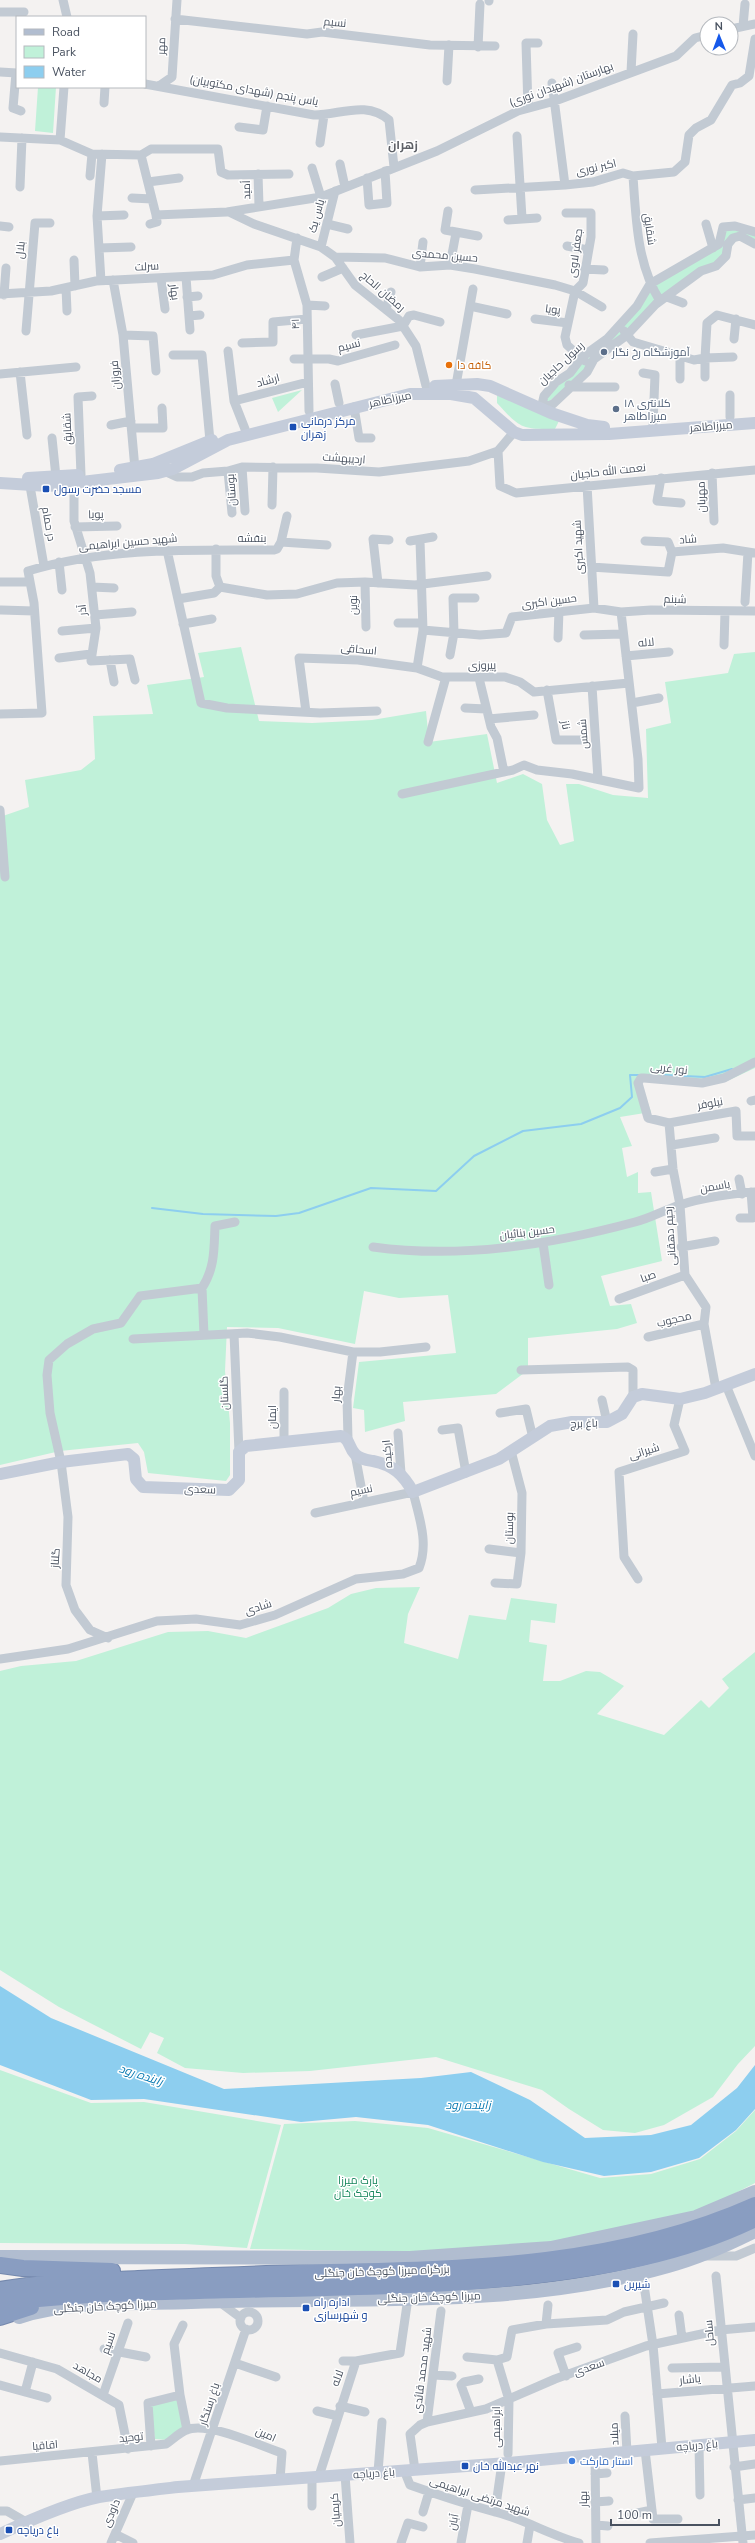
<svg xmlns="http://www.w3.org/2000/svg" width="755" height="2543" font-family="'Nunito Sans',Cairo,sans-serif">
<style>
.green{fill:#c0f1d9}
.water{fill:#8dceef}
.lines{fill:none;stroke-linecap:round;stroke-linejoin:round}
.stream{stroke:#8dceef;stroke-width:2}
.highway-casing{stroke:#7488ad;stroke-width:18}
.street{stroke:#c2cad3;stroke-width:9}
.secondary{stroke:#c4ccda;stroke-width:12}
.primary{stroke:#b1bdd0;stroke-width:14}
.highway{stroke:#899dc1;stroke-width:16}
.service-dot{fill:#5c6f8a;stroke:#fff;stroke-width:1.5}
.food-dot{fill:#e8710a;stroke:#fff;stroke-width:1.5}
.transit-dot{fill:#1a4fb4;stroke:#fff;stroke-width:1.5}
.shop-dot{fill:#3f7fe0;stroke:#fff;stroke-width:1.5}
.labels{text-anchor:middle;stroke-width:3;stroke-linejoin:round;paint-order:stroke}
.street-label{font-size:11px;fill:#495260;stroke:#fff}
.service-label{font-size:11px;fill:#4e5e75;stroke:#fff;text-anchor:start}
.food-label{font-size:11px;fill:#c56008;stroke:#fff;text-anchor:start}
.transit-label{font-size:11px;fill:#164399;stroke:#fff;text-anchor:start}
.park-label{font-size:11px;fill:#15855b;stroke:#fff}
.shop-label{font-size:11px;fill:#366cbe;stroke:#fff;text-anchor:start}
.neighbourhood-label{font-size:12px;font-weight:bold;fill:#5e6167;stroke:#fff}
.water-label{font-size:12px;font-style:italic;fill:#097ab2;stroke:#fff}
</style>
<rect width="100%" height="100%" fill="#f4f2f1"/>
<!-- green -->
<path class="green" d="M38,87h18l-3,46 -18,-2z
M725,228l30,6v8l-14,-7 -26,31 -14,3 -114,102 -44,35 3,-9 61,-56 43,-55 63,-36z
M302,390l-24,22 -6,-14z
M501,394l58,27 -4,8c-34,1 -36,-2 -58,-26v-7z
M241,647l18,74 53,2 60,-3 54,-9 3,31 58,-8 10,49 26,-9 19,10 5,36 13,25 14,-4 -8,-57h13l34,11 35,3 -2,-69 25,-6 -6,-41 63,-9 6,-19 21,-2v416l-30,14 -85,-2 11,32 -31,5 12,29 -10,2 5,29 11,-5v21l13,-1 11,69 -61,15 9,30 21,-2 6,19 -20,6 -89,9v32l-32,24 -93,8 2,19 -40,11 -1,-22 -11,-2 6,-46 97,-9 -8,-58 -49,3 -35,-7 -9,53 -77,-16 -51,-1 -2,44 5,52v52l-4,6 -78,-8 -4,-21 -6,-9 -78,8 -60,14v-648l29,-10 -4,-27 56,-10 14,-11 -2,-43 60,-2 -6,-29 57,-8 -6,-24z
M420,1587l-12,27 -4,29 54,16 11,-44 37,5 5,-22 46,6 -2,19 -24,-3 -2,22 18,3 -4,36h17l26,-10 14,1 24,14 -27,28 67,21 37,-35 8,8 20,-20 -7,-9 33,-27v394l-17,18 -25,33 -49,28 -29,8 -32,-3 -34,-21 -27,-19 -106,-33 -126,14 -67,2 -58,-5 -28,-15 7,-15 -14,-6 -9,17 -82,-42 -59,-37v-299l21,-5 55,-5 92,-29 40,-1 38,7 82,-30 23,-14 25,-6z
M0,2070l91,33 53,-1 137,23 -34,123 -62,-4 -185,-1z
M755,2110v73l-45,23 -34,12 -96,21 -157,13 -173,-3 34,-125 71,-3 73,7 172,50 51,-4 49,-15 36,-28z
M179,2398l4,30 -15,12 -13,-1 -5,-33z"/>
<!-- water -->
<path class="water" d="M0,1986l51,32 173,71 197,-11 50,-6 59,28 55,38 66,-3 40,-10 46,-37 18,-23v44l-19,21 -37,28 -48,14 -47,4 -61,-14 -115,-37 -72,-8 -55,5 -157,-23 -53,1 -91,-35z"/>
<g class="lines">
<!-- stream -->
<path class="stream" d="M664,1075l41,2 27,-8
M152,1208l51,6 73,2 23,-3 72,-25 65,3 38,-35 49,-25 58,-7 39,-16 12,-11 -2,-22h10"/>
<!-- highway casing -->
<g class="highway-casing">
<path id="highway" d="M0,2265l23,3 89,3
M0,2290c46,-8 91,-9 138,-11 64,-3 128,-5 192,-7 144,-3 291,-7 425,-67
M0,2304c66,-10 132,-11 199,-13 107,-3 216,-3 322,-14 81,-9 160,-22 234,-58
M0,2317l31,-10"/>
</g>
<!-- street -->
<path class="street" d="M63,0l4,17
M489,1v-1
M0,12h24
M175,19l132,15 15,-2 108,13 65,1
M743,26l2,-22
M731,29l24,-5
M478,47l2,-43
M0,72l17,1
M631,72l2,-38
M16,73l-3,35 8,3
M447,81l2,-36
M552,83l13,102
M145,84l169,31c26,0 52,-15 75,5l5,47
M159,86l13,-9 5,-77
M104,103l1,-16
M528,108l-2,-65h12
M239,127l24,3 4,-24
M517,136l5,82
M0,137l60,3 32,14 49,1
M60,140l4,-53
M320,143l4,-28
M141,155l15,60 71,-3 94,-15 116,-46 81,-40 37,-10 121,-45 19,-18 12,-3
M141,155l10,-6h67l3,23 7,3 61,-1
M340,164l5,23
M312,168l9,29
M258,174l1,32
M90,176l2,-22
M633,176c3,43 4,88 27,125
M367,178l2,27 18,-2 -2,-32
M148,182l31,-4
M20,187l2,-49
M475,190l90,-5 28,-3 30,-9 10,3 41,-4 11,-10 4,-27 7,-7 15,-8 21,-35 8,-2 9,-7 6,-37
M132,198l20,1
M448,211l-3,19 33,6
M229,212l25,12 67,23 14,10 20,28 44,35 17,26 10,40
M566,213h25v24l-8,46 -8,8 -10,46 2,8 18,16
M97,216l27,-1
M508,220l29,-2
M150,224l7,-2 -1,-7
M327,224l21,5
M706,224l7,24
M0,226l9,1
M297,238l-3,22 13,45 2,106
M567,246l21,4
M321,247l14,-56
M99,248l32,-1
M335,257l50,1 35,9 30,-2 25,4 80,16 20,6 27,16
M74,260l1,26
M450,265l6,-32
M420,267l3,-25
M584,269l20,1
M186,277l4,53
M322,277l21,-9
M161,278l4,31
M113,280l10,55 12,134
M101,281l-4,-65 5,-62
M66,288l1,23
M0,294l51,-3 45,-10 117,-6 34,-10 47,-5
M4,295l2,-27
M187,297l11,-1
M667,297l16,6
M307,305l18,1
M470,306l37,8
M386,309l5,-17
M189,316l11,-1
M535,319l33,4
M26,331l9,-108h15
M624,331l9,11 61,18 11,-2 2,-35 10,-8 38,10
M123,335l30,1 3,35
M356,335l47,-9 6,-10 5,-1 26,7
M734,339l2,-20
M242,343l31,-1v-20l34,-3
M228,351l6,50 11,28
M680,354v25
M173,355h29l8,86
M294,359h35l9,2 57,-16
M20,372l7,63
M643,373l12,2 -2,50
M0,374l76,-7
M705,377v-19l28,-1
M335,384l4,19
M456,385l17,-96
M569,385l2,2h44
M234,401l74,-19
M354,407l5,31h12
M541,409l3,-13 12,-14 14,-9 12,-16 25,-18 30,-33 13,-22 69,-40 4,-17 12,-1 20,6
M541,409l12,-5 34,-32 7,-13 33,-24 29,-31 45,-33 15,-5 10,-10 2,-12 5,-6 7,-2 15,8
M730,417v-22
M111,425l20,-4
M132,428h31l-1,-20
M52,438l4,39
M498,451l2,35 16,7 239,-23
M242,467l3,44
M164,471l13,6h15l11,-4 25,-2 14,-4 75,1 62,4 90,-11 29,-10 16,-19
M228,471l4,42
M712,473l2,48
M81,475l-3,-78 14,-1
M661,478l-4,23 24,2
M74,484v37l16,52 6,55 -5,33 39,-2 5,21
M587,485l7,123
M30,486l14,80
M272,505l1,-38
M75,527l42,-1
M410,541l23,-4
M420,541l3,89 -6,38 25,9h63l15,5 14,10 95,-9
M645,541l23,1 4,10
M281,542l46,3
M216,549v27l4,11
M167,550l34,153 26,5 93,5 57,-2
M59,562l3,28
M591,567l77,5 4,-20 51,-4 32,5
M0,582h30
M365,582l1,45
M378,583l-5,-44 16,1
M92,587l22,1
M220,587l47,8 30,-1 40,-11 28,-1 50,3 72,-9
M178,599l36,-6 6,-6
M745,602l3,-50
M1,610l33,1
M95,615l37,-3
M398,623h24
M183,624l29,-5
M423,630l57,5 26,-2 6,-16 82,-9 27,4 30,-2 104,1
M62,631l34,-3
M584,635l39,-1
M558,638l1,-28
M724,645l1,-33
M450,655l4,-22 -1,-35h22
M626,656l43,-4
M59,658l32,-4
M110,660l4,22
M479,678l12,49 6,11 7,34
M592,686l6,93
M547,690l9,50h25
M632,703l27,-5
M465,708l21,1
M306,712l-7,-54 59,2 59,8
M0,714l42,-1 -8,-110 -6,-32c80,-24 163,-21 246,-21l3,-1 4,-7 6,-26
M489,719l45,-4
M428,742l18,-65
M402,794l111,-24 11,-5 13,5 35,4 67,14 -1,-29 -17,-147
M0,810l5,67
M755,1062l-31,16 -22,5 -58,-5h-3l-3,5 10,35 21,5 67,-12 1,25h18
M751,1101l4,-1
M669,1123l4,46 7,36 5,70 21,32 -2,17 12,65
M672,1145l43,-7
M655,1172l18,-3
M739,1179l3,15
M740,1218h13l-2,-26
M543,1243l6,42
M373,1247c88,12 176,-2 262,-25 16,-4 29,-12 45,-17 20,-7 54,-12 75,-13
M681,1247l34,-6
M202,1288l2,47
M619,1299l66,-24
M234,1334l5,118
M648,1337l56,-13
M133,1339l114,-6 33,4 73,15h27l46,-5
M521,1370l107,-3 5,3v27
M726,1385l29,71
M602,1400l5,22
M500,1413l26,-4 7,29
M442,1430l16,-2 8,45
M398,1433l3,40
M348,1439l-1,-40 6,-47
M284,1442v-50
M355,1454l9,48
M489,1549l32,4
M638,1579l-14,-22 -5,-85 66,-21 -11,-26 6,-26
M495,1583l22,1 4,-31 1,-60 -11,-42
M108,1638l-18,-8 -15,-20 -9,-25 2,-68 -7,-55 -11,-49 -3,-38 2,-15 18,-16 26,-15 28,-6 19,-27 62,-8c13,-20 12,-39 13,-62l20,-4
M0,1659l68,-10 89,-28 39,-2 44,6 35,-10 81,-36 47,-5 16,-6c10,-25 0,-51 -6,-76l-98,21
M705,2256h31l19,-8
M642,2272l11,73 9,103
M716,2276l27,267
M218,2301l23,17
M240 2321a9 9 0 1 1 18 0a9 9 0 1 1-18 0Z
M679,2315l3,23
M546,2324l2,-19
M104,2349l42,8
M0,2353l57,16 62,36 9,44
M467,2357l30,3 12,40 -1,54
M497,2360l10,-3 5,-27 34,-6 61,-4 17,-8 40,-9
M343,2361h13l44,-8 8,-55
M33,2362l-8,30 22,6
M235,2363l41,14
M672,2368l52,-1
M433,2375l19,1
M566,2376l-8,-23 19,-6
M0,2385l25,7
M657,2394l98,-8
M103,2395l25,-72
M180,2395l-6,-51 9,-19
M340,2406l25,6
M317,2411l21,5
M471,2412l-10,-27 3,-3 15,-3
M625,2416l2,36
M427,2422l59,-13 69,-30 91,-33 74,-16 35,-3
M699,2445l1,50
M151,2446l-3,-43 32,-8 7,35
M645,2450l8,69h25
M92,2453l5,45
M595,2455l1,88
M0,2461l166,-17c6,-4 13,-11 20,-14 23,-9 74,16 96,23l-2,27
M734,2467l21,-3
M404,2470l6,15c28,10 56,19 85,27 29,7 55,23 84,31
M415,2470l-5,-36 10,-9 7,-3 14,-111
M378,2472l4,-50
M595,2474l12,-1
M345,2475l5,68
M319,2476l37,-115
M193,2486l53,-157
M738,2500l17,-2
M595,2502l14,-1
M312,2506v-29
M0,2511h7l19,11
M423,2512l6,-20
M495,2512l7,-49
M628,2515l24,-5
M596,2525l12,1
M115,2534l18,9
M111,2543l22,-50
M401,2543l7,-20 15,4
M461,2543l7,-38
M527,2543l3,-18
M650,2543l105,-8"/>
<!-- secondary -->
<path class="secondary" d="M435,386l42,-2 13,2 61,27 36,12 17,2
M120,470l33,-6 59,-24
M28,478l50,-3
M0,483l48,3 110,-13 15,-4 55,-29 182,-46h41l23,4 40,34 8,3 87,-1 146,-11
M0,1474l61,-12 67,-8 6,5 2,20 7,8 86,3 10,-10v-28l7,-6 95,-10c10,4 7,11 14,18 4,5 12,6 18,7 20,4 30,13 40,31l86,-33 51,-33 22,-4h35l15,-8 11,-17 9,-3 38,5 25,-6 50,-19
M0,2534c28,-13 68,-31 99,-37 26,-4 53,-7 79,-10l330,-24 247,-23"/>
<!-- primary -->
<path class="primary" d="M0,2257l410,1 141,-10 145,-31 59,-25
M19,2317c52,-17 117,-13 172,-15 158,-6 323,8 477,-36 30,-8 59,-21 87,-35"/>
<!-- highway -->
<use href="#highway" class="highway"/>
</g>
<!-- markers -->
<g class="service-dot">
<circle cx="604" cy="352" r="4"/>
<circle cx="616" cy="409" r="4"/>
</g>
<circle class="food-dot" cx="449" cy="365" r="4"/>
<g class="transit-dot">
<rect x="289" y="423" width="8" height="8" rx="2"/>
<rect x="42" y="485" width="8" height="8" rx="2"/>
<rect x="612" y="2280" width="8" height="8" rx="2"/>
<rect x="302" y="2304" width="8" height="8" rx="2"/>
<rect x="461" y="2462" width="8" height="8" rx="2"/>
<rect x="5" y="2526" width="8" height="8" rx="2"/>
</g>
<circle class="shop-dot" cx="572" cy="2461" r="4"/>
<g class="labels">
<!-- street labels -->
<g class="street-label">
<text transform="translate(335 22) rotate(5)" y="4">نسیم</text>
<text transform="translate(161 46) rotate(-88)" y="4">مهر</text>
<text transform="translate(561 84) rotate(-20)" y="4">بهارستان (شهیدان نوری)</text>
<text transform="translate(254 90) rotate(10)" y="4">یاس پنجم (شهدای مکتوبیان)</text>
<text transform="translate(596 167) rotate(-13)" y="4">اکبر نوری</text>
<text transform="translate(246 190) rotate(-91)" y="4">اُمید</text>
<text transform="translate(316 216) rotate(-75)" y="4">یاس یک</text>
<text transform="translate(650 229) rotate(82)" y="4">شقایق</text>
<text transform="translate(20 250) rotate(-85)" y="4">بلال</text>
<text transform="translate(575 253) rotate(-82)" y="4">جعفر لاوی</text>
<text transform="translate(445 255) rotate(5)" y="4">حسین محمدی</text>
<text transform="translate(147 266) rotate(-3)" y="4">سرلت</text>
<text transform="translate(383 291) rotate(41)" y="4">رمضان الحاج</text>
<text transform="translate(175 292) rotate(83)" y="4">بهار</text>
<text transform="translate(553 309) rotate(7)" y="4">پویا</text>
<text transform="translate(295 324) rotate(-93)" y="4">۴۱</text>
<text transform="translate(349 345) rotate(-14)" y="4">نسیم</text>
<text transform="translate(561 363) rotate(-43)" y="4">رسول حاجیان</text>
<text transform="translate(115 375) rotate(-95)" y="4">فروزان</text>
<text transform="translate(268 380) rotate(-15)" y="4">ارشاد</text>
<text transform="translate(390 399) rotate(-12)" y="4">میرزاطاهر</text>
<text transform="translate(711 426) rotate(-5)" y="4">میرزاطاهر</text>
<text transform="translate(67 429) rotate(-93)" y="4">شقایق</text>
<text transform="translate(344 458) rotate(4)" y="4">اردیبهشت</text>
<text transform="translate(608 471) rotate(-6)" y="4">نعمت الله حاجیان</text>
<text transform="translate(231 490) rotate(-94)" y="4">بوستان</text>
<text transform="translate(701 497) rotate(-92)" y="4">مهربان</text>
<text transform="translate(96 514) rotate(-1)" y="4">پویا</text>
<text transform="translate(49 524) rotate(80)" y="4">در حمام</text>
<text x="252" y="542">بنفشه</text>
<text transform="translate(688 539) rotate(-4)" y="4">شاد</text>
<text transform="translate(128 542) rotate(-5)" y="4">شهید حسین ابراهیمی</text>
<text transform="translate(578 547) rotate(-93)" y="4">شهید اکبری</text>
<text transform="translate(675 599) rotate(2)" y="4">شبنم</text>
<text transform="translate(549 601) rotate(-7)" y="4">حسین اکبری</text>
<text transform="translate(353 605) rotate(-90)" y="4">نوین</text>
<text transform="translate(82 610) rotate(-96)" y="4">آذر</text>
<text transform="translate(646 642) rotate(-5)" y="4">لاله</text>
<text transform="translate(359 649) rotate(6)" y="4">اسحاقی</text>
<text transform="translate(482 665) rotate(-1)" y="4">پیروزی</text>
<text transform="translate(566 725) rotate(79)" y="4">ناز</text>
<text transform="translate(583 734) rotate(-94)" y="4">شمس</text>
<text transform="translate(669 1068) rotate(6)" y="4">نور غربى</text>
<text transform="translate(710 1103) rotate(-10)" y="4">نیلوفر</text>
<text transform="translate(715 1186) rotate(-10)" y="4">یاسمن</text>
<text transform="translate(527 1232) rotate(-7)" y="4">حسین بنائیان</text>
<text transform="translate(670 1236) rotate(-94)" y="4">رحیم دهقانی</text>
<text transform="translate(648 1276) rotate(-20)" y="4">صبا</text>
<text transform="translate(674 1319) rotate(-13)" y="4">محجوب</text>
<text transform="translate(224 1393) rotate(-92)" y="4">گلستان</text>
<text transform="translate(336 1394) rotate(-86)" y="4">بهار</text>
<text transform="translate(272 1417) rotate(-90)" y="4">ایمان</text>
<text transform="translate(584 1423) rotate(-2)" y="4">باغ برج</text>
<text transform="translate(644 1451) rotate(-17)" y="4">شیرانی</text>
<text transform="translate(387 1454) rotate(-95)" y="4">ارکیده</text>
<text transform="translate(200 1489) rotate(2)" y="4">سعدی</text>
<text transform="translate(361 1490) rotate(-12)" y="4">نسیم</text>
<text transform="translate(509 1528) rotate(-89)" y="4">بوستان</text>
<text transform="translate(55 1558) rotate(-86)" y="4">گلناز</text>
<text transform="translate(258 1607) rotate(-18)" y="4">شادی</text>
<text transform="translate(382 2271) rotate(-2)" y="4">بزرگراه میرزا کوچک خان جنگلی</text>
<text transform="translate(429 2297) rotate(-2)" y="4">میرزا کوچک خان جنگلی</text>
<text transform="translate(105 2306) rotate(-3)" y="4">میرزا کوچک خان جنگلی</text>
<text transform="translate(709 2333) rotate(-95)" y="4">ساحل</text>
<text transform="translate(108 2343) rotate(-71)" y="4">نسیم</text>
<text transform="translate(589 2367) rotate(-20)" y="4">سعدی</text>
<text transform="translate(422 2370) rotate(-83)" y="4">شهید محمد قائدی</text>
<text transform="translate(88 2372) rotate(30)" y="4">مجاهد</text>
<text transform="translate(337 2378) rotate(-71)" y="4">لاله</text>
<text transform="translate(690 2379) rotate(-5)" y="4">یاشار</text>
<text transform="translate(209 2404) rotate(-72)" y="4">باغ رستگار</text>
<text transform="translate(496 2427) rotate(-90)" y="4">ابراهیمی</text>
<text transform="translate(266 2434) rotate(24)" y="4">امین</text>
<text transform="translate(614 2434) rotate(-92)" y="4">میلاد</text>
<text transform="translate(131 2437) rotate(-6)" y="4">توحید</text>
<text transform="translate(45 2445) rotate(-5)" y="4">اقاقیا</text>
<text transform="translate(697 2445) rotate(-5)" y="4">باغ دریاچه</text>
<text transform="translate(374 2473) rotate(-4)" y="4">باغ دریاچه</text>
<text transform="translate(480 2496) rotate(18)" y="4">شهید مرتضی ابراهیمی</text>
<text transform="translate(583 2499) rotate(-91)" y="4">بهار</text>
<text transform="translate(335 2510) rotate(-94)" y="4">کریمیان</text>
<text transform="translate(111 2513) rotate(-67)" y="4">داودی</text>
<text transform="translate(453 2522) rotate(-79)" y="4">آبان</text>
</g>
<!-- service labels -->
<g class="service-label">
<text x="612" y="356">آموزشگاه رخ نگار</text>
<text x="624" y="407">کلانتری ۱۸<tspan x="624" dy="13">میرزاطاهر</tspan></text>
</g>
<!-- food labels -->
<g class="food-label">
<text x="457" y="369">کافه دا</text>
</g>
<!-- transit labels -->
<g class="transit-label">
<text x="301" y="425">مرکز درمانی<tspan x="301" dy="13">زهران</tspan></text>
<text x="54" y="493">مسجد حضرت رسول</text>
<text x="624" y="2288">شیرین</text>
<text x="314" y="2306">اداره راه<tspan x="314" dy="13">و شهرسازی</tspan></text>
<text x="473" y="2470">نهر عبدالله خان</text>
<text x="17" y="2534">باغ دریاچه</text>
</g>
<!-- park labels -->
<g class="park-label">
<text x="358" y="2184">پارک میرزا<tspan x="358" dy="13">کوچک خان</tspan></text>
</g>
<!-- shop labels -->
<g class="shop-label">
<text x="580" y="2465">استار مارکت</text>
</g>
<!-- neighbourhood labels -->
<g class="neighbourhood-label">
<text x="403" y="149">زهران</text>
</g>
<!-- water labels -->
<g class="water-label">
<text transform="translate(141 2075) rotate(18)" y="4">زاینده رود</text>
<text x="468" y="2109">زاینده رود</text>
</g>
</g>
<!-- legend -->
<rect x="16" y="16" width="130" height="72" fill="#ffffff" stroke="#b6babf"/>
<rect x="24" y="29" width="20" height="6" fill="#b1bdd0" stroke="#b6babf"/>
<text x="52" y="36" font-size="12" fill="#495260">Road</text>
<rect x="24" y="46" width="20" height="12" fill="#c0f1d9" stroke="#b6babf"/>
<text x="52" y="56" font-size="12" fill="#495260">Park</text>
<rect x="24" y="66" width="20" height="12" fill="#8dceef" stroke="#b6babf"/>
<text x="52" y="76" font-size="12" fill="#495260">Water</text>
<!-- north arrow -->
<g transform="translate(719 36) rotate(359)"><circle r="19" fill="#ffffff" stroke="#b6babf"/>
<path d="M0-3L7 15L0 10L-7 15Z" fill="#1558ea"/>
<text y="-6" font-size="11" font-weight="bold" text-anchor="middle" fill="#495260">N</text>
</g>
<!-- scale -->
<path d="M611 2519v6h108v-6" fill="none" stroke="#495260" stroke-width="2"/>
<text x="617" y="2519" font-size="12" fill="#495260" stroke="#ffffff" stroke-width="3" paint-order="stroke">100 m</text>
</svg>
